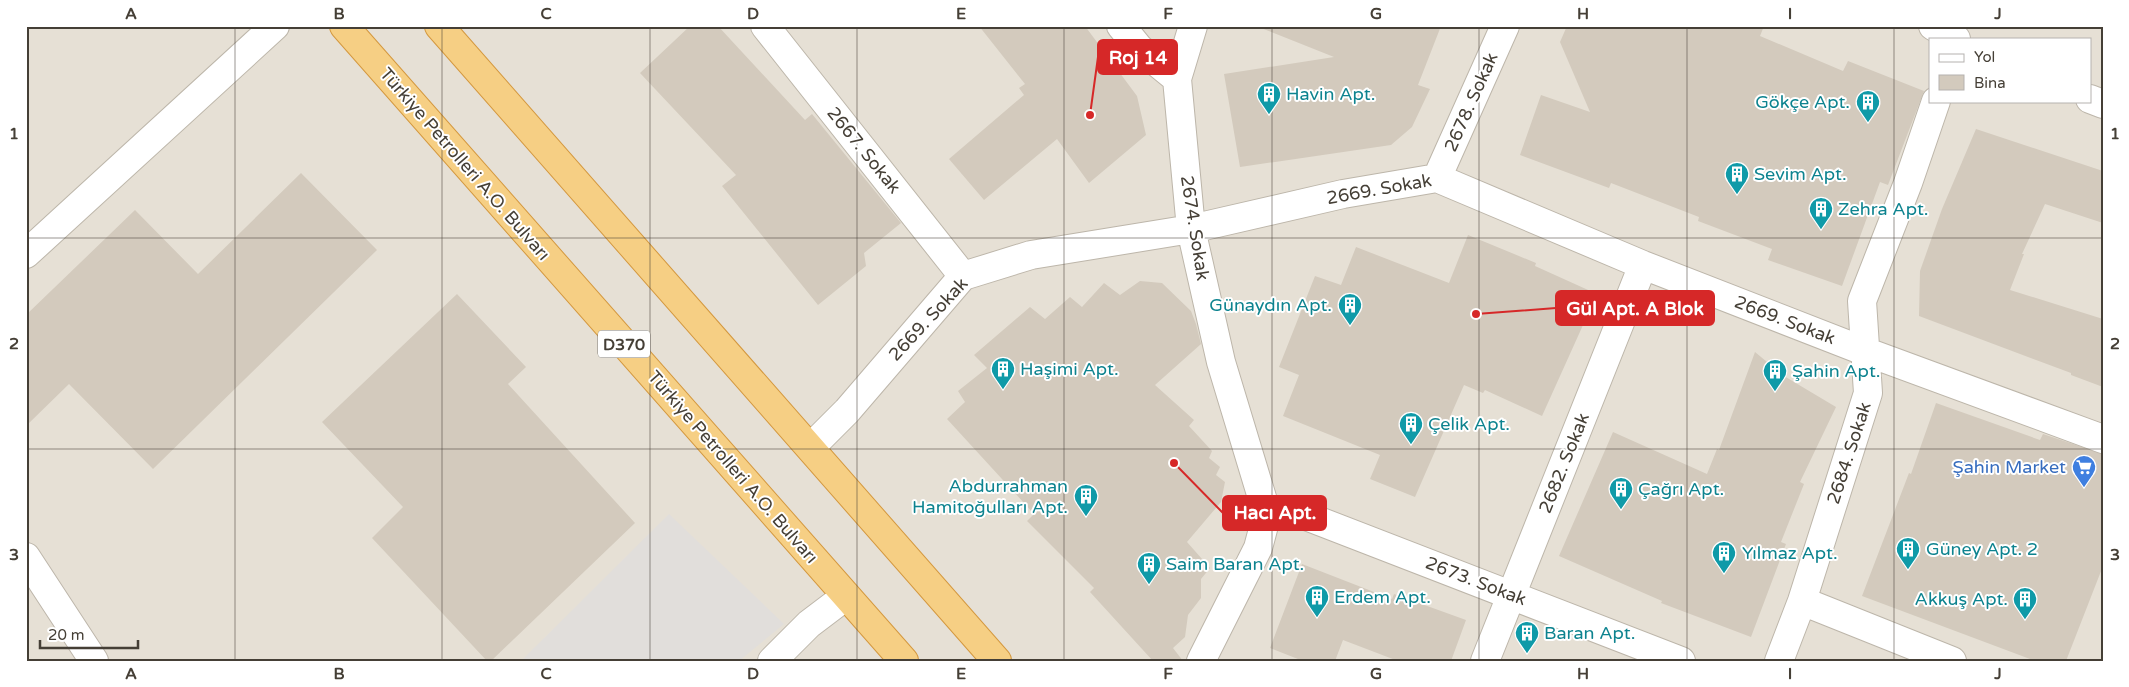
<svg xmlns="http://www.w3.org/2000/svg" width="2129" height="687" font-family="'Varela Round',sans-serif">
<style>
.residential{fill:#e6e0d5;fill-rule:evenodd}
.parking{fill:#e1dedb}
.building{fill:#d3cabd}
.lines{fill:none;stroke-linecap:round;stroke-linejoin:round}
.minor-casing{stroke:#bdb6aa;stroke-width:30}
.tertiary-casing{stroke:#bdb6aa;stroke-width:30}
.trunk-casing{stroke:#d4983f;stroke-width:30}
.minor{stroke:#fff;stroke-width:28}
.tertiary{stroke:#fff;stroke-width:28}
.trunk{stroke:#f6cf84;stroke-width:28}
.grid{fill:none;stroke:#453f36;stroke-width:1;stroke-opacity:0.55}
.labels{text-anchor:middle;stroke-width:4;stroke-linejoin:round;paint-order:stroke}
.shield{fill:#fff;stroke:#7d7972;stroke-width:1}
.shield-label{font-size:16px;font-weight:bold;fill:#453f36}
.culture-label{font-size:18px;fill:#0d838f;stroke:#fff;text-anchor:start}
.street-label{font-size:18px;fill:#453f36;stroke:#fff}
.shop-label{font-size:18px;fill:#366cbe;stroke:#fff;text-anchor:end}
.leader{fill:none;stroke:#d62828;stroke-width:2}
.callout-dot{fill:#d62828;stroke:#fff;stroke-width:2}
.callout{fill:#d62828;stroke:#d62828;stroke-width:2}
.callout-label{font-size:19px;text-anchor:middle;font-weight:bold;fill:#fff}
.neatline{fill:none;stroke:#453f36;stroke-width:2}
.grid-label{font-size:16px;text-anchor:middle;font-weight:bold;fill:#453f36}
</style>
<rect width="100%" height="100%" fill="#f2eee7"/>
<!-- residential -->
<path class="residential" d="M26,26h2077v635h-2077zM1930,39h160v62h-160z"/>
<!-- parking -->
<path class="parking" d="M669,514l115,110 -45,37h-218z"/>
<!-- building -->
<path class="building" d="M690,26h28l87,94 7,-6 89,109 -37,30 2,13 -48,39 -96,-119 14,-11 -96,-102z
M979,26h106l52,70 9,39 -57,48 -32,-44 -73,61 -35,-41 75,-64 -5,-7 6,-4z
M1261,26h180l-23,59 12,4 -18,38 -21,18 -151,22 -16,-93 110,-17 -73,-29z
M1567,26h197l-4,10 83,35 5,-10 76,30 -36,94 -8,-3 -38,104 -74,-26 4,-11 -74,-28 1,-4 -88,-34 -2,5 -89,-33 21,-60 49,17 -30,-70z
M1976,129l127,42v52l-58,-19 -23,50h2l-14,36 93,29v68l-32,-12v-2l-152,-57 1,-45 22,-62z
M301,173l76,77 -224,219 -84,-85 -43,42v-111l109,-105 63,64z
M1468,235l68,28 -1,3 62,28 -55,122 -57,-26 -2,3 -19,-8 -49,112 -45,-18 10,-24 -97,-39 16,-41 -20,-8 36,-91 26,9 15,-38 93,36z
M1140,281l22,2 29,28 5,13 5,20 -46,41 39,35 -5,6 23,25 -3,7 11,9 -4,8 9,7 -4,20 -34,40 23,26 -9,11v19l-13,17 -3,22 -12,11 10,13h-30l-63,-69 4,-4 -67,-67 7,-7 -87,-95 18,-17 -7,-11 29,-23 -13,-13 56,-48 15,12 25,-22 12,10 22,-24 16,12z
M457,294l69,73 -18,17 127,139 -144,138h-4l-115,-123 31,-31 -81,-85z
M1755,352l29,24 52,31 -36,75 4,2 -23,58 5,2 -35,93 -90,-34 1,-2 -103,-45 54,-124 94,42 10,-25 2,1z
M1936,403l104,37 3,-6 60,20v112l-37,95h-31l-173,-65 47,-123 2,1z
M1302,564l90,35 2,-5 72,26 -15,41h-53l-55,-21 -8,21h-32l-33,-13z"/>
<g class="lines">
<!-- minor casing -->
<g class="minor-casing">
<path id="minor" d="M765,26l198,250
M1121,26l18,22 38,31
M1193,26l-16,53 14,150 30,133 46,152
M1437,178l68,-152
M26,254l249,-228
M811,447l36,-36 116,-135 68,-21 160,-26 152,-35 94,-16 206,87 221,86 239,88
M1267,514l39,2 375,145
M26,557l68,104
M1802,601l150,60
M772,661l37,-37 37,-28
M1201,661l57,-113 9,-34
M1485,661l158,-396
M1779,661l23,-60 66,-208 -6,-92 46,-118 28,-82"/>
</g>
<!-- tertiary casing -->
<g class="tertiary-casing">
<path id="tertiary" d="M1933,26l23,13
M2090,99l13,5"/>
</g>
<!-- trunk casing -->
<g class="trunk-casing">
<path id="trunk" d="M344,26l560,635
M439,26l558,635"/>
</g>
<!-- minor -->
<use href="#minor" class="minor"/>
<!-- tertiary -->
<use href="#tertiary" class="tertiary"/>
<!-- trunk -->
<use href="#trunk" class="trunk"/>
</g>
<!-- grid -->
<path class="grid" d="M235,26v635M442,26v635M650,26v635M857,26v635M1064,26v635M1272,26v635M1479,26v635M1687,26v635M1894,26v635M26,238h2077M26,449h2077"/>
<!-- icons -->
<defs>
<g id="building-pin" transform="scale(1.25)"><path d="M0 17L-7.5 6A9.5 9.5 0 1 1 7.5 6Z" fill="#0f9aa8" stroke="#fff"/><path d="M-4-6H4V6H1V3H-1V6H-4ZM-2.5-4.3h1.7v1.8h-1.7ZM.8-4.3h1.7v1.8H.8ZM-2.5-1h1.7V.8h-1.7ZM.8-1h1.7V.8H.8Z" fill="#fff"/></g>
<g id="supermarket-pin" transform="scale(1.25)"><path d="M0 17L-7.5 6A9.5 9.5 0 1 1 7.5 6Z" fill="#3f7fe0" stroke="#fff"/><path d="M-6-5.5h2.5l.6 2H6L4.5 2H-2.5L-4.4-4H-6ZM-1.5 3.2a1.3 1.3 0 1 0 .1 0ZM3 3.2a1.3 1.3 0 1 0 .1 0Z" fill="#fff"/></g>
</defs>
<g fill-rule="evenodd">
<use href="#building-pin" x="1269" y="94"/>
<use href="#building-pin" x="1868" y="102"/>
<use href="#building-pin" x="1737" y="174"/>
<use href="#building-pin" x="1821" y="209"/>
<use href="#building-pin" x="1350" y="305"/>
<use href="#building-pin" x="1003" y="369"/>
<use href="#building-pin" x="1775" y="371"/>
<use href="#building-pin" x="1411" y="424"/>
<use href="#supermarket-pin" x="2084" y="467"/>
<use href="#building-pin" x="1621" y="489"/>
<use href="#building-pin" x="1086" y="496"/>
<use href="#building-pin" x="1908" y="549"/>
<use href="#building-pin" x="1724" y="553"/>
<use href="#building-pin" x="1149" y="564"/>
<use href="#building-pin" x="1317" y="597"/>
<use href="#building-pin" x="2025" y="599"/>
<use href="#building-pin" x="1527" y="633"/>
</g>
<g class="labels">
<!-- shield labels -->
<rect class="shield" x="598" y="330.5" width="52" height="27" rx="4"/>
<g class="shield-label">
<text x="624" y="350">D370</text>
</g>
<!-- culture labels -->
<g class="culture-label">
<text x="1286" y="100">Havin Apt.</text>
<text x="1850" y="108" text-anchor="end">Gökçe Apt.</text>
<text x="1754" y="180">Sevim Apt.</text>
<text x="1838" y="215">Zehra Apt.</text>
<text x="1332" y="311" text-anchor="end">Günaydın Apt.</text>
<text x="1020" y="375">Haşimi Apt.</text>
<text x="1792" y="377">Şahin Apt.</text>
<text x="1428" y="430">Çelik Apt.</text>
<text x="1068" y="492" text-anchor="end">Abdurrahman<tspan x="1068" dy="21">Hamitoğulları Apt.</tspan></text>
<text x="1638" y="495">Çağrı Apt.</text>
<text x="1926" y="555">Güney Apt. 2</text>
<text x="1742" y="559">Yılmaz Apt.</text>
<text x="1166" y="570">Saim Baran Apt.</text>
<text x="1334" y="603">Erdem Apt.</text>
<text x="2008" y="605" text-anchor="end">Akkuş Apt.</text>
<text x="1544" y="639">Baran Apt.</text>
</g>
<!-- street labels -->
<g class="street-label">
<text transform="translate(1471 102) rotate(-66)" y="6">2678. Sokak</text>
<text transform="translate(864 150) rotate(51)" y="6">2667. Sokak</text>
<text transform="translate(465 164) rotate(49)" y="6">Türkiye Petrolleri A.O. Bulvarı</text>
<text transform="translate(1379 189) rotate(-10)" y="6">2669. Sokak</text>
<text transform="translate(1195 228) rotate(81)" y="6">2674. Sokak</text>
<text transform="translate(928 319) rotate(-47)" y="6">2669. Sokak</text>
<text transform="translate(1785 320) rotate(21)" y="6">2669. Sokak</text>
<text transform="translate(1849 453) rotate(-72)" y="6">2684. Sokak</text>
<text transform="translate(1564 463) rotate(-68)" y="6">2682. Sokak</text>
<text transform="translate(733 467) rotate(49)" y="6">Türkiye Petrolleri A.O. Bulvarı</text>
<text transform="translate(1476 581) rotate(21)" y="6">2673. Sokak</text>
</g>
<!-- shop labels -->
<g class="shop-label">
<text x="2066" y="473">Şahin Market</text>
</g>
</g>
<!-- callouts -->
<path class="leader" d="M1090 115L1098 57M1476 314L1556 308M1174 463L1223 513"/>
<g class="callout-dot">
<circle cx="1090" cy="115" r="5"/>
<circle cx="1476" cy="314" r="5"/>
<circle cx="1174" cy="463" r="5"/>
</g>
<g class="callout">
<rect x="1098" y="40" width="79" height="34" rx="5"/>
<rect x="1556" y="291" width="158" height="34" rx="5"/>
<rect x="1223" y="496" width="103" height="34" rx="5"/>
</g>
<g class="callout-label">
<text x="1138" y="64">Roj 14</text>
<text x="1635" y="315">Gül Apt. A Blok</text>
<text x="1275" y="519">Hacı Apt.</text>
</g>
<!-- border -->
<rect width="2129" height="687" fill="none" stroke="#ffffff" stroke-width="55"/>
<!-- legend -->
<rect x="1929" y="38" width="162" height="65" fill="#ffffff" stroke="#b5b2af"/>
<rect x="1939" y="54" width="25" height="8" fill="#ffffff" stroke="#b5b2af"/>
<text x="1974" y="62" font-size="15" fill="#453f36">Yol</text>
<rect x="1939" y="75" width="25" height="15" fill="#d3cabd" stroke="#b5b2af"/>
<text x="1974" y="88" font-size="15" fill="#453f36">Bina</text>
<!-- scale -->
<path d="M40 640v8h98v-8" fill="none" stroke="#453f36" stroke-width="2.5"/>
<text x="48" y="640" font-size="15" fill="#453f36" stroke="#ffffff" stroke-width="4" paint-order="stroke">20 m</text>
<rect x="28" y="28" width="2074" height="632" class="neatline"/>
<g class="grid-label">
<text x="131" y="19">A</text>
<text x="339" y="19">B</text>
<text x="546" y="19">C</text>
<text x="753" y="19">D</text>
<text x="961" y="19">E</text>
<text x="1168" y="19">F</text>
<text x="1376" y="19">G</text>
<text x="1583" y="19">H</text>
<text x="1790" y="19">I</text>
<text x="1998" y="19">J</text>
<text x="14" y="139">1</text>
<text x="2115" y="139">1</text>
<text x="14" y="349">2</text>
<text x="2115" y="349">2</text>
<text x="14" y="560">3</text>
<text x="2115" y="560">3</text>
<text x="131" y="679">A</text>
<text x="339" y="679">B</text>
<text x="546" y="679">C</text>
<text x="753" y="679">D</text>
<text x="961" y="679">E</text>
<text x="1168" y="679">F</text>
<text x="1376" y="679">G</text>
<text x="1583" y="679">H</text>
<text x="1790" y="679">I</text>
<text x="1998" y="679">J</text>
</g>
</svg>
